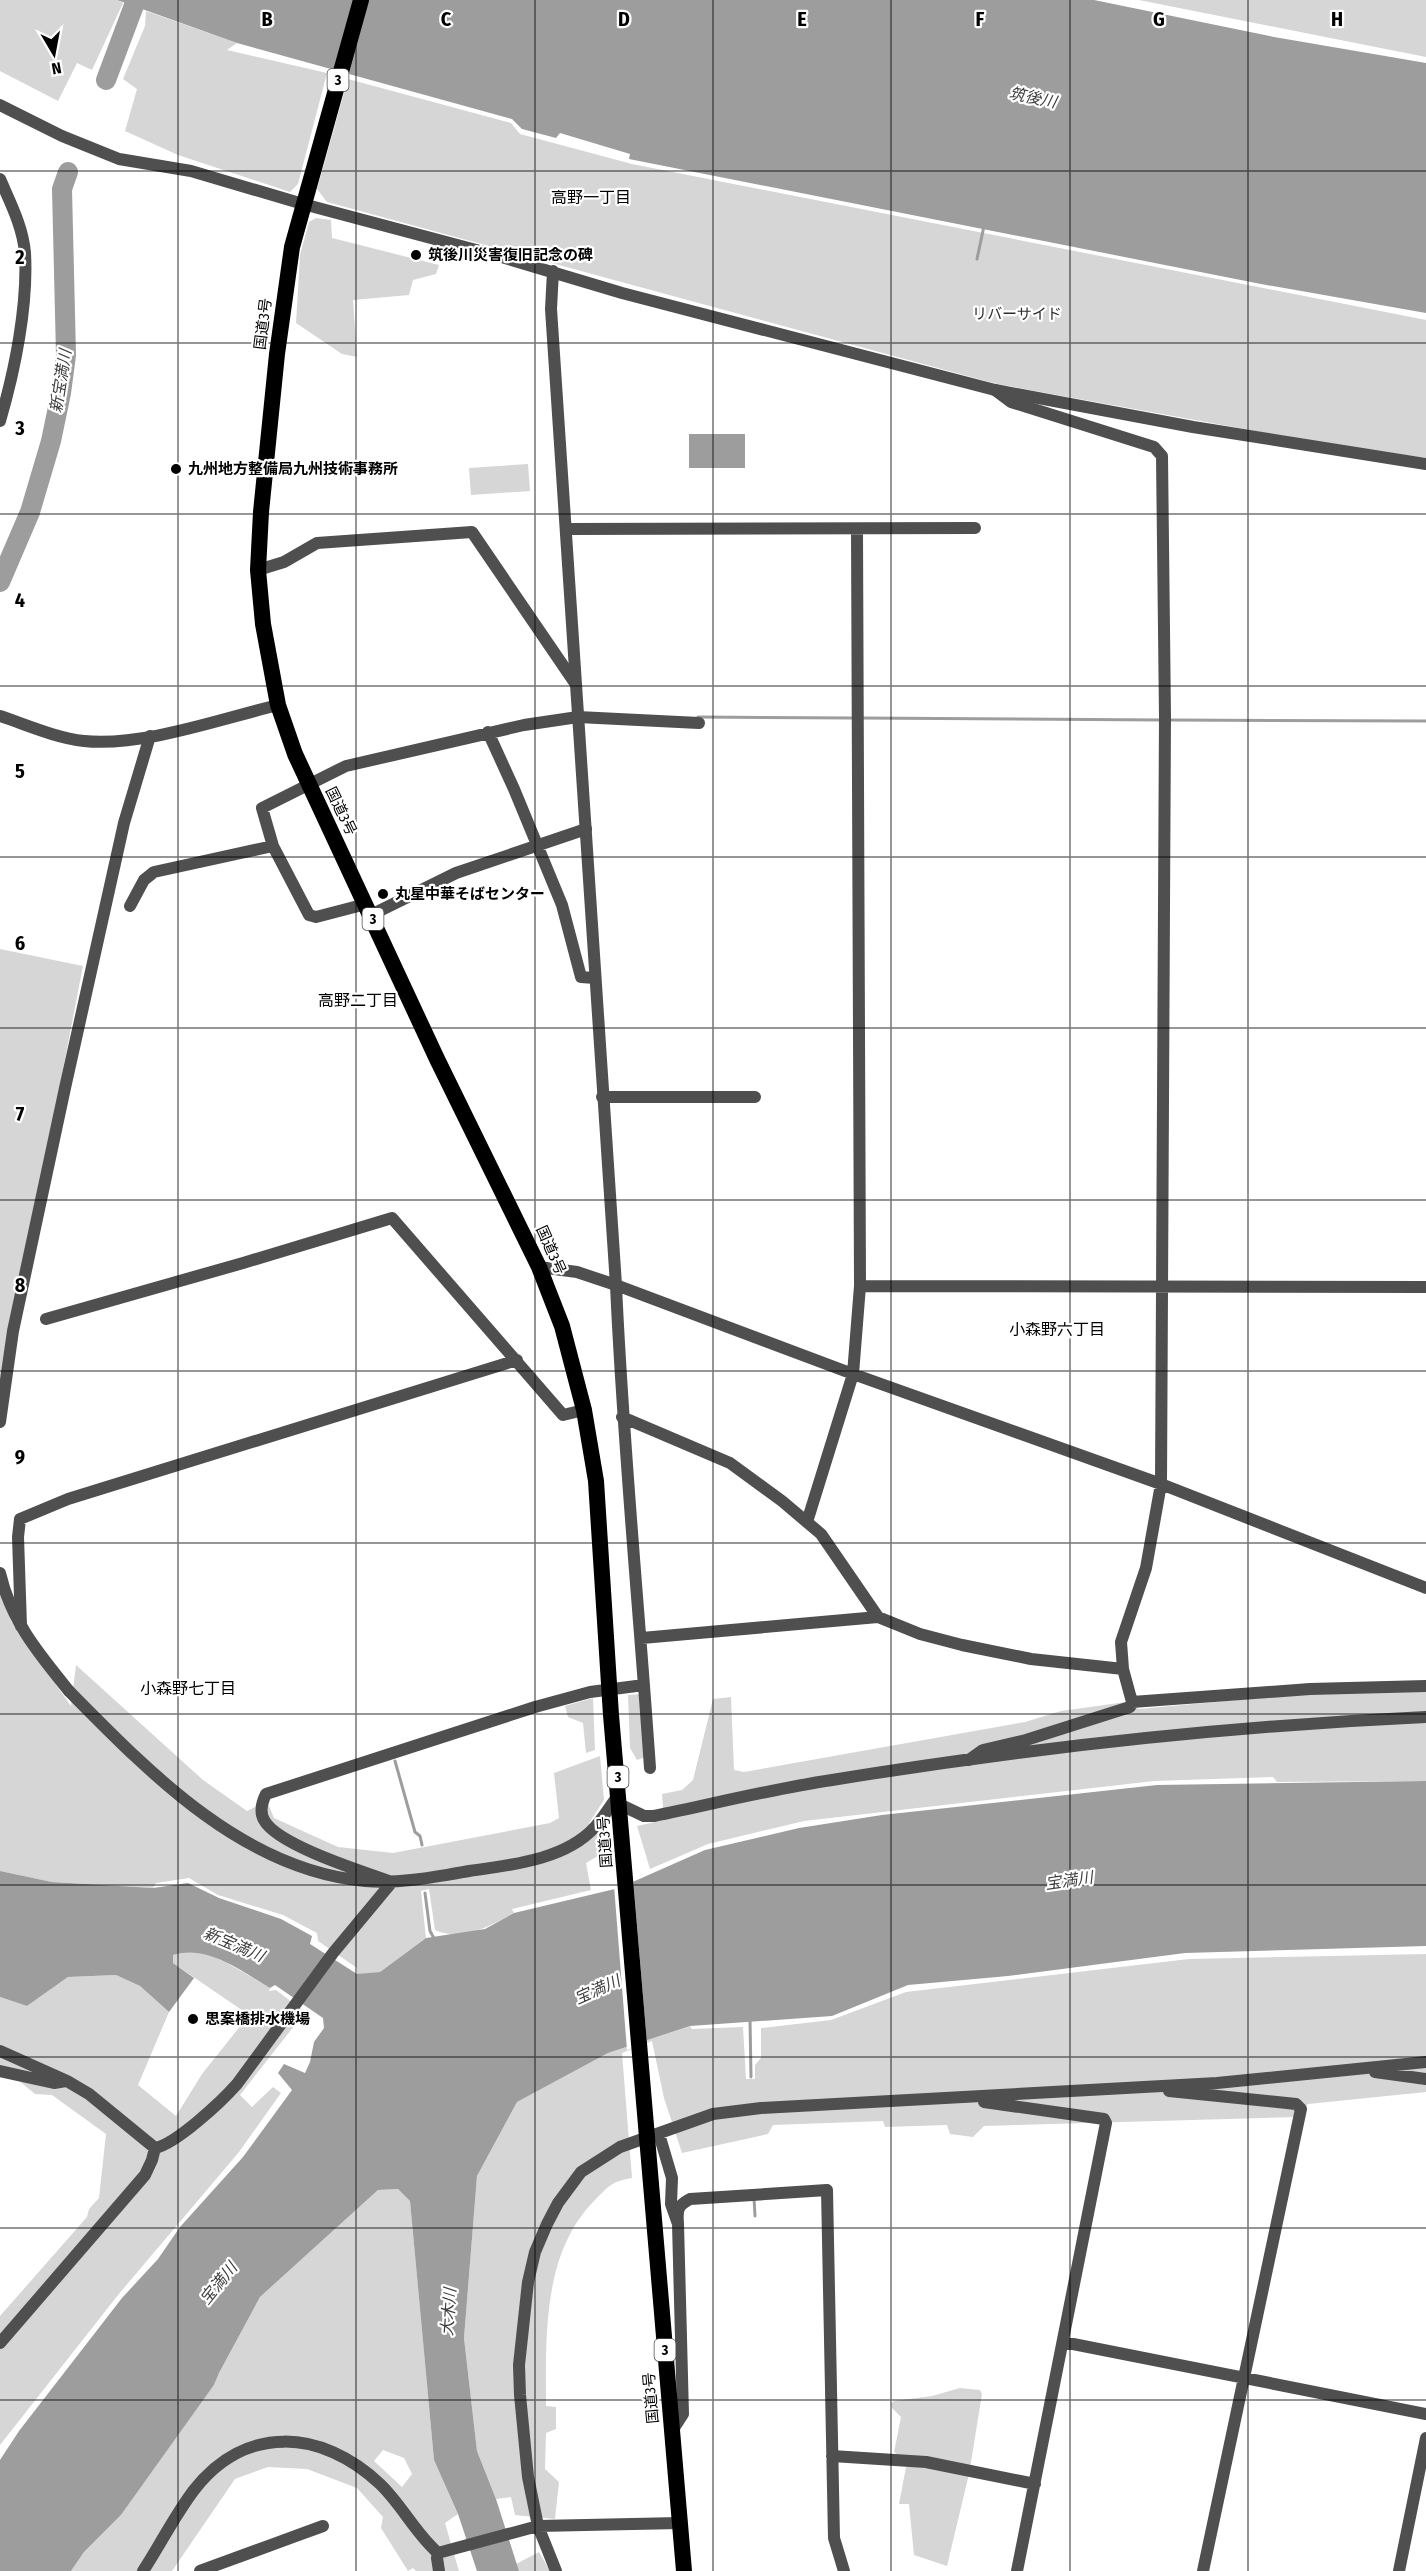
<svg xmlns="http://www.w3.org/2000/svg" width="1426" height="2571" font-family="'Fira Sans Condensed','Noto Sans JP',sans-serif">
<style>
.green{fill:#d6d6d6;fill-rule:evenodd}
.water{fill:#9d9d9d}
.pier{fill:#fff}
.lines{fill:none;stroke-linecap:round;stroke-linejoin:round}
.stream{stroke:#9d9d9d;stroke-width:3}
.river{stroke:#9d9d9d;stroke-width:20}
.minor{stroke:#4f4f4f;stroke-width:12}
.tertiary{stroke:#4f4f4f;stroke-width:12}
.trunk{stroke:#000;stroke-width:16}
.grid{fill:none;stroke:#000;stroke-width:1.5;stroke-opacity:0.55}
.poi-dot{fill:#000;stroke:#fff;stroke-width:2}
.labels{text-anchor:middle;stroke-width:4.5;stroke-linejoin:round;paint-order:stroke}
.shield{fill:#fff;stroke:#4c4c4c;stroke-width:1.5}
.shield-label{font-size:14px;font-weight:bold;fill:#000}
.poi-label{font-size:15px;font-weight:bold;fill:#000;stroke:#fff;text-anchor:start}
.park-label{font-size:15px;fill:#2d2d2d;stroke:#fff}
.street-label{font-size:15px;fill:#000;stroke:#fff}
.water-label{font-size:16px;font-style:italic;fill:#3e3e3e;stroke:#fff}
.neighbourhood-label{font-size:16px;fill:#000;stroke:#fff}
.grid-label{font-size:20px;text-anchor:middle;font-weight:bold;fill:#000;stroke:#fff;stroke-width:4.5;stroke-linejoin:round;paint-order:stroke}
</style>
<rect width="100%" height="100%" fill="#fff"/>
<!-- green -->
<path class="green" d="M0,0h117l6,3 -31,67 -15,-7 -19,38 -58,-30z
M1139,0h287v57z
M146,11l91,32 -10,7 100,23 -29,111 -8,8 -112,-37 -53,-24 12,-42 -14,-10 22,-53z
M348,79l163,44 9,11 112,30 794,156v138l-110,-16 -319,-58 -670,-182 -10,-13z
M316,218l15,2 1,18 107,27 -3,9 -23,6 -4,15 -56,5 4,57 -15,-3 -46,-31 4,-68 9,-33z
M528,464l2,27 -59,4 -2,-27z
M0,949l83,17 -83,429z
M0,1593l11,28 60,85 5,-41 127,115 44,31 20,-10 7,17 64,29 55,6 157,-30 9,-5 -5,-45 46,-17 4,44 -15,23 13,13 1,17 -17,10 5,27 -79,19 2,4c-24,13 -52,29 -79,17l-6,-41 -8,2 5,47 -46,34 -23,3v-7l-39,-27 -1,-8 -34,-18 -65,-20 -29,-17 -33,5 -3,5 -101,-6 -52,-11z
M1426,1690v91l-149,1 -4,-5 -119,4 -350,40 -96,23 -58,25 -13,-43 27,-6 -2,-26 20,-4 11,-10 20,-81 18,-2 3,73 10,2 281,-50 36,-11 65,-9 13,7 174,-16z
M642,1694l3,63 -8,3 -7,-12 -2,-53z
M593,1698l2,52 -9,3 -3,-30 -15,-6 -3,-11z
M187,1951l28,5 55,32 -1,3 7,-1 29,22 -65,83 12,12 21,-20 8,6 -42,59 -121,143 -118,150v-129l87,-99 2,-8 10,-11 7,-64 -54,-39 -17,-1 -29,-24 -6,-1v-72l27,9 41,-29 48,-2 24,11 29,26 -31,73 38,31 26,-42 47,-59 -76,-52v-8z
M1426,1954v138l-118,12 -13,13 -311,9 -11,11 -23,-3 -3,-9 -62,2 -2,-6 -110,4 -5,9 -86,19 -18,-55 -12,-57 -30,12 10,125c-22,4 -23,8 -38,23 -52,53 -48,136 -48,205l10,1v22l-10,4 -1,36 14,13 -4,37 -40,-4 -4,-18 -15,2 -19,-48 -13,-113 13,-162 40,-74 91,-49 82,-27 2,3 51,-2 3,52h9v-14l6,-7v-30l70,-8 75,-28 283,-33z
M398,2189l12,12 24,259 24,54 -13,9 14,48h-43l-3,-3 -5,3 -27,-43 2,-11 -26,-29 -50,-19 -39,-2 -33,12 -63,92h-101l13,-19 37,-37 93,-130 5,-12 41,-76 118,-107zM383,2450l21,8 8,16 -10,13 -28,-26z
M960,2388l20,2 2,4 -13,80 -22,92 -33,-11 -5,-51h-10l8,-42 -13,-10 7,-35 -9,-9 -1,-4 3,-3 38,-5z
M539,2552l11,19h-31l-3,-7z"/>
<!-- water -->
<path class="water" d="M117,0h977l180,37 152,26v250l-165,-29 -632,-125 1,-5 -70,-21 -4,5 -34,-9 -10,-10 -275,-76z
M689,434h56v34h-56z
M1426,1781v165l-241,7 -177,23 -100,9 -76,31 -142,10 -82,27 -91,49 -40,74 -13,162 13,113 19,48 23,72h-42l-19,-57 -24,-54 -24,-259 -12,-12 -20,1 -118,107 -41,76 -5,12 -93,130 -37,37 -13,19h-71v-111l19,-29 103,-133 36,-39 22,-32 63,-70 49,-67 -14,-17 6,-9 21,9 5,-11 4,-20 10,-14 -1,-10 -48,-33 -5,3c-29,-17 -62,-44 -97,-33v8l21,15 -25,34 -29,-26 -24,-11 -48,2 -41,29 -27,-9v-126l52,11 101,6 35,-5 31,15 62,21 31,17 -2,8 47,30 23,-2 46,-34 59,-9 29,-16 105,-25 86,-38 94,-22 83,-13 275,-30z"/>
<!-- pier -->
<path class="pier" d="M633,1878l14,165 -20,7 -13,-164z"/>
<g class="lines">
<!-- stream -->
<path class="stream" d="M977,259l7,-33
M698,717l155,1
M860,718l302,2
M1169,720l257,1
M395,1761l20,71 5,4 2,9
M425,1893l5,38 5,9
M750,2019l1,58
M754,2198l1,18"/>
<!-- river -->
<path class="river" d="M106,80l30,-80
M0,582l30,-70 21,-71 10,-48 5,-38 -4,-166 6,-17"/>
<!-- minor -->
<path class="minor" d="M0,179c10,23 23,48 25,74 3,52 -10,117 -25,168
M566,529l409,-1
M258,570l26,-8 33,-19 155,-11 103,151
M488,732l26,57 48,116 19,72 14,1
M273,846l36,69 7,2 50,-13
M130,906l14,-26 10,-8 119,-26 -11,-38 84,-42 178,-41 54,-8 121,6
M371,915l85,-42 130,-44
M602,1097h153
M860,1286l566,1
M46,1319l197,-56 149,-45 171,197 21,-5
M622,1417l108,46 52,38 39,33 57,83
M0,1422l13,-91 52,-243 59,-265 26,-87
M807,1522l46,-148 7,-88 -3,-756
M21,1626l-3,-89 2,-18 48,-20 449,-139
M642,1638l236,-21 42,17 42,11 69,14 92,10
M69,1691c81,82 174,179 296,190 34,3 70,-4 104,-10 42,-6 96,-11 126,-44 9,-10 16,-22 24,-33
M1132,1702l178,-13 116,-3
M969,1760l14,-10 43,-10 104,-33 2,-5 -9,-33 -2,-27 25,-74 15,-84 4,-768 -3,-260 -8,-9 -143,-45 -16,-12
M650,1768c-11,-161 -27,-322 -34,-483l237,89 308,110 265,104
M621,1805l23,11h10c59,-12 118,-27 178,-36 196,-32 395,-54 594,-63
M0,2051l67,30 22,13 66,54c21,-4 66,-46 82,-64l96,-131 59,-71c-28,-10 -115,-37 -128,-62 -5,-9 -2,-18 2,-26l269,-87 55,-15 54,-7
M0,2071l54,12 12,-2
M1375,2072l51,7
M1169,2091l127,13 5,5 -98,462
M984,2102l120,17 2,4 -89,448
M659,2134l13,44 -1,26 7,20 5,190 -11,17
M678,2224c-1,-14 -1,-18 12,-25l137,-9 7,348 10,33
M1063,2342l363,72
M0,2343l145,-168 7,-15 3,-12
M832,2456l94,6 109,22
M200,2571l123,-45
M439,2571l-2,-13 1,-5 100,-27 142,-3
M556,2571l-18,-45 -10,-49 -8,-82 -1,-30 9,-83 7,-30 12,-28 11,-21 23,-31 39,-25 93,-33 48,-6 456,-25 209,-21
M1399,2571l27,-133"/>
<!-- tertiary -->
<path class="tertiary" d="M0,105l62,31 57,23 72,12 112,33 192,51 127,38 373,97 198,37 233,37
M0,716c27,9 56,22 84,25 58,6 136,-22 194,-36
M539,1267l38,5 39,13 -65,-976 2,-38
M0,1573c11,48 39,81 69,118
M143,2571c17,-26 32,-56 51,-81 51,-66 128,-61 186,-6 22,21 35,49 58,69"/>
<!-- trunk -->
<path class="trunk" d="M361,0l-69,247 -15,107 -16,158 -3,58 5,54 15,81 17,49 142,305 102,208 23,59 22,84 12,71 15,234 73,856"/>
</g>
<!-- grid -->
<path class="grid" d="M178,0v2571M356,0v2571M535,0v2571M713,0v2571M891,0v2571M1070,0v2571M1248,0v2571M0,171h1426M0,343h1426M0,514h1426M0,686h1426M0,857h1426M0,1028h1426M0,1200h1426M0,1371h1426M0,1543h1426M0,1714h1426M0,1885h1426M0,2057h1426M0,2228h1426M0,2400h1426"/>
<!-- markers -->
<g class="poi-dot">
<circle cx="416" cy="255" r="6"/>
<circle cx="176" cy="469" r="6"/>
<circle cx="383" cy="894" r="6"/>
<circle cx="193" cy="2019" r="6"/>
</g>
<g class="labels">
<!-- shield labels -->
<g class="shield">
<rect x="327.5" y="69" width="21" height="22" rx="4.5"/>
<rect x="362.5" y="908" width="21" height="22" rx="4.5"/>
<rect x="607.5" y="1766" width="21" height="22" rx="4.5"/>
<rect x="654.5" y="2339" width="21" height="22" rx="4.5"/>
</g>
<g class="shield-label">
<text x="338" y="85">3</text>
<text x="373" y="924">3</text>
<text x="618" y="1782">3</text>
<text x="665" y="2355">3</text>
</g>
<!-- poi labels -->
<g class="poi-label">
<text x="428" y="260">筑後川災害復旧記念の碑</text>
<text x="188" y="474">九州地方整備局九州技術事務所</text>
<text x="395" y="899">丸星中華そばセンター</text>
<text x="205" y="2024">思案橋排水機場</text>
</g>
<!-- park labels -->
<g class="park-label">
<text x="1017" y="319">リバーサイド</text>
</g>
<!-- street labels -->
<g class="street-label">
<text transform="translate(263 324) rotate(-83)" y="5">国道3号</text>
<text transform="translate(341 811) rotate(64)" y="5">国道3号</text>
<text transform="translate(551 1250) rotate(66)" y="5">国道3号</text>
<text transform="translate(605 1842) rotate(-94)" y="5">国道3号</text>
<text transform="translate(651 2398) rotate(-95)" y="5">国道3号</text>
</g>
<!-- water labels -->
<g class="water-label">
<text transform="translate(1033 97) rotate(12)" y="6">筑後川</text>
<text transform="translate(60 381) rotate(-81)" y="6">新宝満川</text>
<text transform="translate(1069 1880) rotate(-8)" y="6">宝満川</text>
<text transform="translate(234 1944) rotate(23)" y="6">新宝満川</text>
<text transform="translate(597 1989) rotate(-24)" y="6">宝満川</text>
<text transform="translate(218 2283) rotate(-51)" y="6">宝満川</text>
<text transform="translate(448 2312) rotate(-86)" y="6">大木川</text>
</g>
<!-- neighbourhood labels -->
<g class="neighbourhood-label">
<text x="591" y="203">高野一丁目</text>
<text x="358" y="1006">高野二丁目</text>
<text x="1057" y="1335">小森野六丁目</text>
<text x="188" y="1694">小森野七丁目</text>
</g>
</g>
<g class="grid-label">
<text x="267" y="26">B</text>
<text x="446" y="26">C</text>
<text x="624" y="26">D</text>
<text x="802" y="26">E</text>
<text x="980" y="26">F</text>
<text x="1159" y="26">G</text>
<text x="1337" y="26">H</text>
<text x="20" y="264">2</text>
<text x="20" y="435">3</text>
<text x="20" y="607">4</text>
<text x="20" y="778">5</text>
<text x="20" y="950">6</text>
<text x="20" y="1121">7</text>
<text x="20" y="1292">8</text>
<text x="20" y="1464">9</text>
</g>
<!-- north arrow -->
<g transform="translate(54 54) rotate(170)" stroke="#ffffff" stroke-width="4.5" paint-order="stroke">
<path d="M0-4.5L10 22L0 15L-10 22Z" fill="#000000"/>
<text y="-9" font-size="16" font-weight="bold" text-anchor="middle" fill="#000000">N</text>
</g>
</svg>
